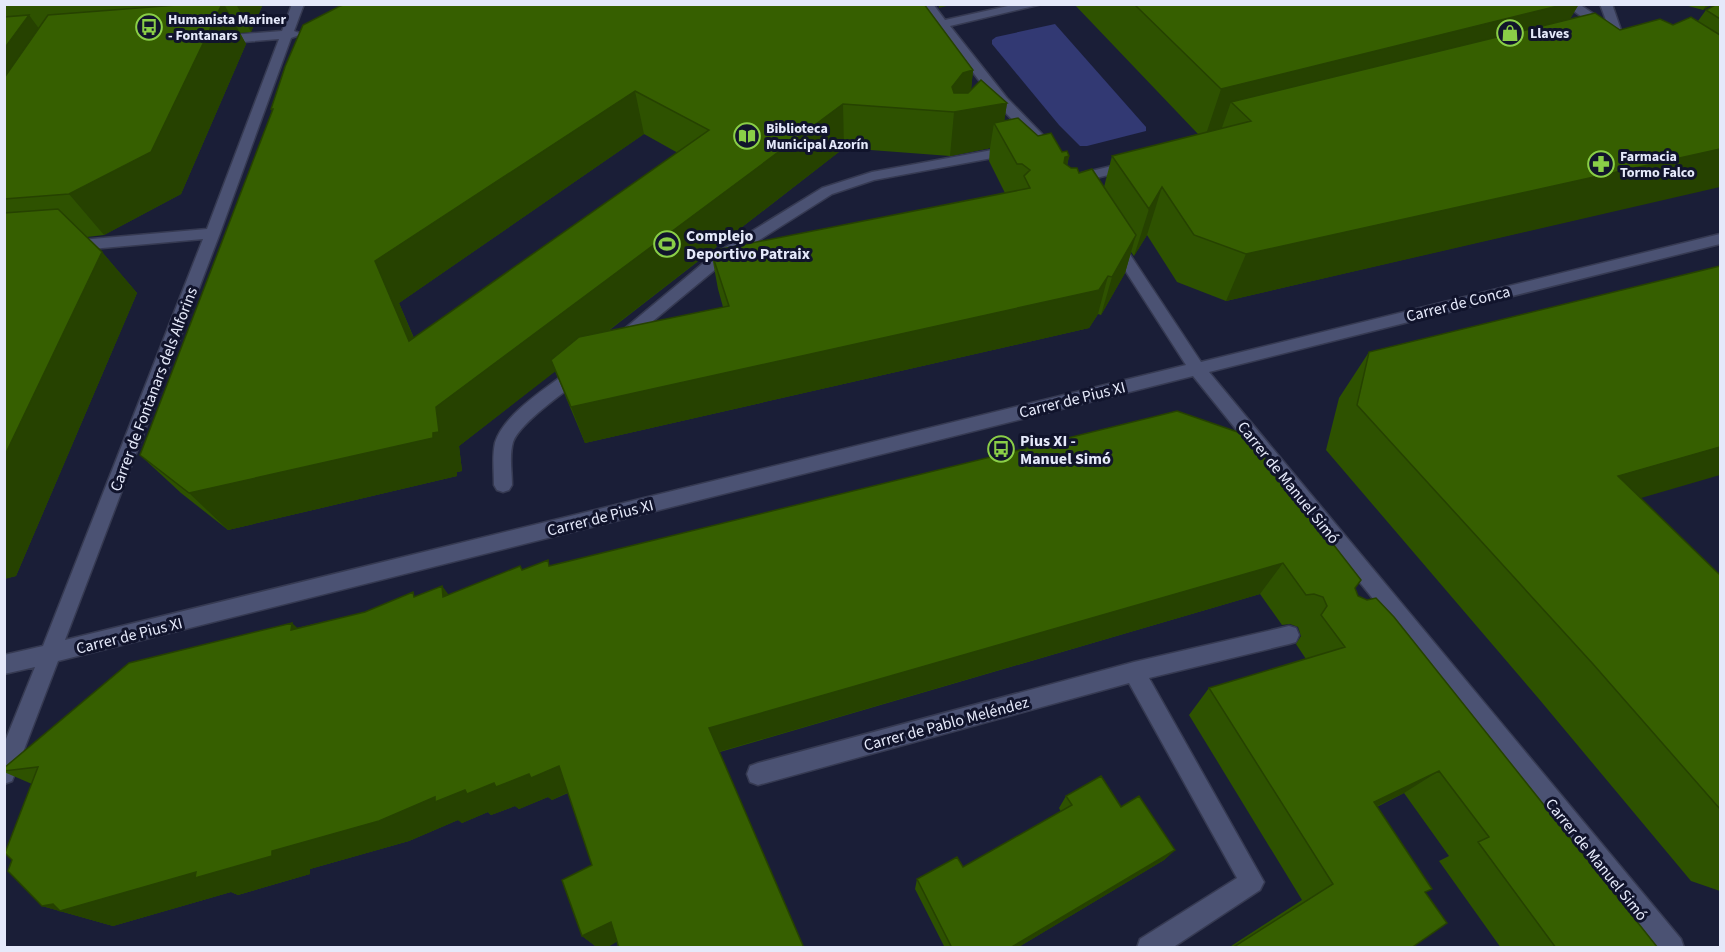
<svg xmlns="http://www.w3.org/2000/svg" width="1725" height="952" font-family="'Source Sans 3',sans-serif">
<style>
.green{fill:#323973}
.lines{fill:none;stroke-linecap:round;stroke-linejoin:round}
.minor-casing{stroke:#363a52;stroke-width:3}
.minor{fill:#4b5273;fill-rule:evenodd}
.wall{fill:#2e5200;fill-rule:evenodd}
.shaded-wall{fill:#264200}
.building{fill:#365f00;stroke:#264200;stroke-width:1.5;fill-rule:evenodd}
.labels{text-anchor:middle;stroke-width:6;stroke-linejoin:round;paint-order:stroke}
.far-poi-label{font-size:14px;font-weight:bold;fill:#e5e9fa;stroke:#11142c;text-anchor:start}
.poi-label{font-size:16px;font-weight:bold;fill:#e5e9fa;stroke:#11142c;text-anchor:start}
.street-label{font-size:16px;fill:#e5e9fa;stroke:#11142c}
</style>
<rect width="100%" height="100%" fill="#1a1e37"/>
<!-- green -->
<path class="green" d="M1055,24l91,103v4l-59,15h-7l-21,-21 -67,-81v-4l4,-3z"/>
<g class="lines">
<!-- minor casing -->
<g class="minor-casing">
<path id="minor" d="M292,4h12l-10,27 8,3 -11,4 -71,195 -155,407 1121,-275 -79,-123 7,-5 5,1 82,124 519,-128v10l-511,128 472,567 3,9h-28l-21,-25 -442,-547 -1135,285 -46,120 -8,3v-40l31,-77 -31,7v-19l39,-9 160,-407 -134,12 -7,-5 7,-5 138,-12 72,-190 -61,5 -6,-4 6,-4 64,-5z
M921,4h12l12,16 72,-16h25l-92,22 57,72 35,36 2,3 -2,3h-10l-35,-36z
M1564,4h15l28,19 -7,-19h12l11,32 -14,6h-8v-6l9,-2v-2h-7z
M1014,146l7,4 -2,3 -145,27 -42,14 -109,69 -99,82h-12l-2,-4 103,-86 109,-67 50,-16z
M1133,161l5,1 2,3 -2,3 -59,14 -7,-4 2,-3z
M580,365l6,2 2,4 -2,4c-18,15 -66,47 -73,67 -4,14 -1,29 -1,43l-3,5 -6,2 -6,-2 -3,-5c0,-14 -2,-28 1,-42 9,-30 55,-57 79,-76z
M1289,626l7,2 3,7 -3,7 -7,2 -140,34 115,204 -4,8 -88,58h-35l3,-9 97,-61 -108,-195 -371,102 -8,-3 -3,-8 3,-8 8,-3 376,-101z"/>
</g>
<!-- minor -->
<use href="#minor" class="minor"/>
</g>
<!-- wall -->
<path class="wall" d="M4,4h259l-12,28 -11,1 6,11 -65,150 -77,41 -17,2 15,15 35,41 -121,283 -12,3z
M1074,4h505l-9,15 50,11 53,-5 25,-4 8,-11 14,-6v182l-494,115 -49,-19 -30,-47 -13,21 -3,-4 -6,21 -24,42 -3,-1 -9,14 -504,115 -30,-72 -96,75 3,25 -5,1v4l-229,54 -47,-37 -41,-38 132,-344 -1,-2 702,-39 -2,20 36,13 -3,18 34,15 31,20 -2,10 37,21 8,-31 86,-22zM644,134l34,19 -264,185 -15,-35zM844,148l106,8 40,-8 -1,13 16,32 -294,58 7,38 5,18 -116,25z
M1681,4h31l-9,6z
M1369,352l271,146 80,77v316l-29,-10 -152,-182 -213,-249 13,-52z
M1177,411l178,177 3,8 300,352h-157l-62,-87 10,-5 -45,-63 -27,14 48,85 -14,56h-183l74,-48 -113,-185 20,-27 97,-29 -10,-15 5,-8 -3,-9 -8,-3 -8,1 -22,-31 -540,158 -103,189 -11,7h-8l-16,-12 10,-71 -24,-72 -16,7 -4,-3 -29,12 -4,-3 -24,9 -3,-3 -26,11 -4,-3 -49,21 -99,28v5l-72,21 -7,-3 -118,34 -71,-20 -30,-46 20,-76 -28,-12v-4l293,-140 68,-16 52,-16 25,-10 6,9 72,-29 3,4 28,-4z
M1066,796l55,11 54,43 -11,10 -147,88h-72l-30,-59 2,-10 46,-12 98,-55 -2,-4z"/>
<!-- shaded-wall -->
<path class="shaded-wall" d="M222,4h2l22,40 -65,150 -77,41 -35,-41z
M236,4h27l-12,28z
M939,4h15l-15,4z
M1566,4h13l-29,47 -319,51 -12,34 -15,4 17,-51z
M1707,4h5l-9,6z
M29,15l31,42 -56,85v-93z
M973,70l-4,40 38,-7 -5,34 -8,-14 -4,25 -40,8 4,-44 -2,-25 11,-14z
M635,91l9,43 -245,169 33,79 -23,-41 -34,-80z
M843,104l1,44 -385,298 3,25 -5,1v4l-229,54 -39,-37 247,-86z
M1720,149v38l-494,114 20,-47z
M1069,156l-8,38 -5,8 9,-45z
M1162,187l-15,48 -13,21 15,-47z
M1136,235l-11,38 -24,42 11,-38z
M102,252l35,41 -121,283 -12,3v-122z
M1108,276l-10,38 -9,14 -504,115 -14,-36z
M1720,447v28l-151,44 49,-43z
M1283,563l-23,31 -542,158 -9,-24z
M442,586l23,30 -22,-19z
M292,623l32,29 -33,-22z
M559,766l18,22 -25,12 -4,-3 -29,12 -4,-3 -24,9 -3,-3 -26,11 -4,-3 -49,21 -99,28v5l-72,21 -7,-3 -118,34 -71,-20 154,-34 76,-21 163,-54 59,-14z
M1439,771l-35,22 -62,30 32,-21z
M1175,850l-11,10 -147,88h-7z
M611,922l16,14 -21,12h-8l-16,-12z"/>
<!-- building -->
<path class="building" d="M190,4h32l-71,148 -82,42 -65,5v-121l44,-63z
M347,4h577l49,66 -10,3 -11,14 2,6h14l13,-13 26,23 -53,9 -111,-8 -407,303 3,25 -6,1v5l-244,55 -49,-38 133,-346h-2l14,-42 -1,2 19,-44 37,-19zM635,91l74,39 -300,211 -34,-80z
M1134,4h432l-345,85z
M1717,4h3v15l-14,-9z
M1595,13l25,17 40,-11 13,6 18,-8 29,18v114l-474,105 -52,-19 -32,-48 -13,22 -37,-53 139,-35 -20,-19z
M29,15l-25,34v-32z
M1018,118l20,18 13,-3 11,19 5,-1 2,5 -4,1 -1,6 7,5h6l2,5 13,-4 44,66 -24,42 -4,-1 -9,14 -528,117 -20,-47 28,-23 150,-31 -18,-55 319,-63 -6,-12 6,-6 -8,-6h-5l-23,-41z
M58,209l44,43 -98,205v-244z
M1720,266v181l-102,29 102,99v234l-127,-145 -236,-259 12,-53z
M1177,411l72,25 112,144 -6,8 3,8 9,4 9,-2 18,19 264,331h-102l-78,-106 11,-5 -50,-66 -65,31 58,87 -7,3 22,31 -36,25h-179l101,-64 -124,-196 136,-41 -24,-32 6,-9 -4,-9 -9,-3 -8,1 -23,-32 -574,165 95,220h-185l-8,-26 -29,14 -20,-56 30,-15 -33,-99 -28,12 -2,-4 -33,13 -2,-4 -27,11 -2,-4 -30,12v-5l-56,24 -107,30v5l-77,22 1,-6 -136,39 -7,-7 -11,2 -34,-35 4,-11 -7,-7 33,-86 -34,4v-3l125,-105 163,-40 -1,7 74,-18 48,-20 1,5 28,-11 1,11 77,-31 2,4 26,-10 1,6z
M1101,776l20,31 18,-11 36,54 -165,98h-58l-35,-69 40,-22 6,10 109,-62 -6,-9z"/>
<!-- icons -->
<defs>
<g id="bus-ring" transform="scale(1.35)"><circle r="9.5" fill="#11142c" stroke="#8ace47" stroke-width="1.5"/><path d="M-5-6H5V4H4V6H2V4H-2V6H-4V4H-5ZM-3.5-4V0h7V-4ZM-3.5 1.2v1.5H-2V1.2ZM2 1.2v1.5H3.5V1.2Z" fill="#8ace47"/></g>
<g id="shop-ring" transform="scale(1.35)"><circle r="9.5" fill="#11142c" stroke="#8ace47" stroke-width="1.5"/><path d="M-5-2.5h2.3a2.7 3.5 0 0 1 5.4 0H5L5.5 6h-11ZM-1.5-2.5h3a1.5 2.3 0 0 0-3 0Z" fill="#8ace47"/></g>
<g id="library-ring" transform="scale(1.35)"><circle r="9.5" fill="#11142c" stroke="#8ace47" stroke-width="1.5"/><path d="M-6-4Q-3-5.5-.7-3.5V5Q-3 3-6 4ZM6-4Q3-5.5 .7-3.5V5Q3 3 6 4Z" fill="#8ace47"/></g>
<g id="pharmacy-ring" transform="scale(1.35)"><circle r="9.5" fill="#11142c" stroke="#8ace47" stroke-width="1.5"/><path d="M-2-6h4v4h4v4h-4v4h-4v-4h-4v-4h4Z" fill="#8ace47"/></g>
<g id="stadium-ring" transform="scale(1.35)"><circle r="9.5" fill="#11142c" stroke="#8ace47" stroke-width="1.5"/><path d="M0-5a6.5 5 0 1 0 0 10a6.5 5 0 1 0 0-10ZM-3.5-1.8h7v3.6h-7Z" fill="#8ace47"/></g>
</defs>
<g fill-rule="evenodd">
<use href="#bus-ring" x="149" y="27"/>
<use href="#shop-ring" x="1510" y="33"/>
<use href="#library-ring" x="747" y="136"/>
<use href="#pharmacy-ring" x="1601" y="164"/>
<use href="#stadium-ring" x="667" y="244"/>
<use href="#bus-ring" x="1001" y="449"/>
</g>
<g class="labels">
<!-- far-poi labels -->
<g class="far-poi-label">
<text x="168" y="24">Humanista Mariner<tspan x="168" dy="16">- Fontanars</tspan></text>
<text x="1530" y="38">Llaves</text>
<text x="766" y="133">Biblioteca<tspan x="766" dy="16">Municipal Azorín</tspan></text>
<text x="1620" y="161">Farmacia<tspan x="1620" dy="16">Tormo Falco</tspan></text>
</g>
<!-- poi labels -->
<g class="poi-label">
<text x="686" y="241">Complejo<tspan x="686" dy="18">Deportivo Patraix</tspan></text>
<text x="1020" y="446">Pius XI -<tspan x="1020" dy="18">Manuel Simó</tspan></text>
</g>
<!-- street labels -->
<g class="street-label">
<text transform="translate(1458 303) rotate(-14)" y="6">Carrer de Conca</text>
<text transform="translate(153 389) rotate(-69)" y="6">Carrer de Fontanars dels Alforins</text>
<text transform="translate(1072 399) rotate(-14)" y="6">Carrer de Pius XI</text>
<text transform="translate(1289 482) rotate(51)" y="6">Carrer de Manuel Simó</text>
<text transform="translate(600 517) rotate(-14)" y="6">Carrer de Pius XI</text>
<text transform="translate(129 635) rotate(-14)" y="6">Carrer de Pius XI</text>
<text transform="translate(946 723) rotate(-15)" y="6">Carrer de Pablo Meléndez</text>
<text transform="translate(1597 859) rotate(51)" y="6">Carrer de Manuel Simó</text>
</g>
</g>
<!-- border -->
<rect width="1725" height="952" fill="none" stroke="#e5e9fa" stroke-width="12"/>
</svg>
